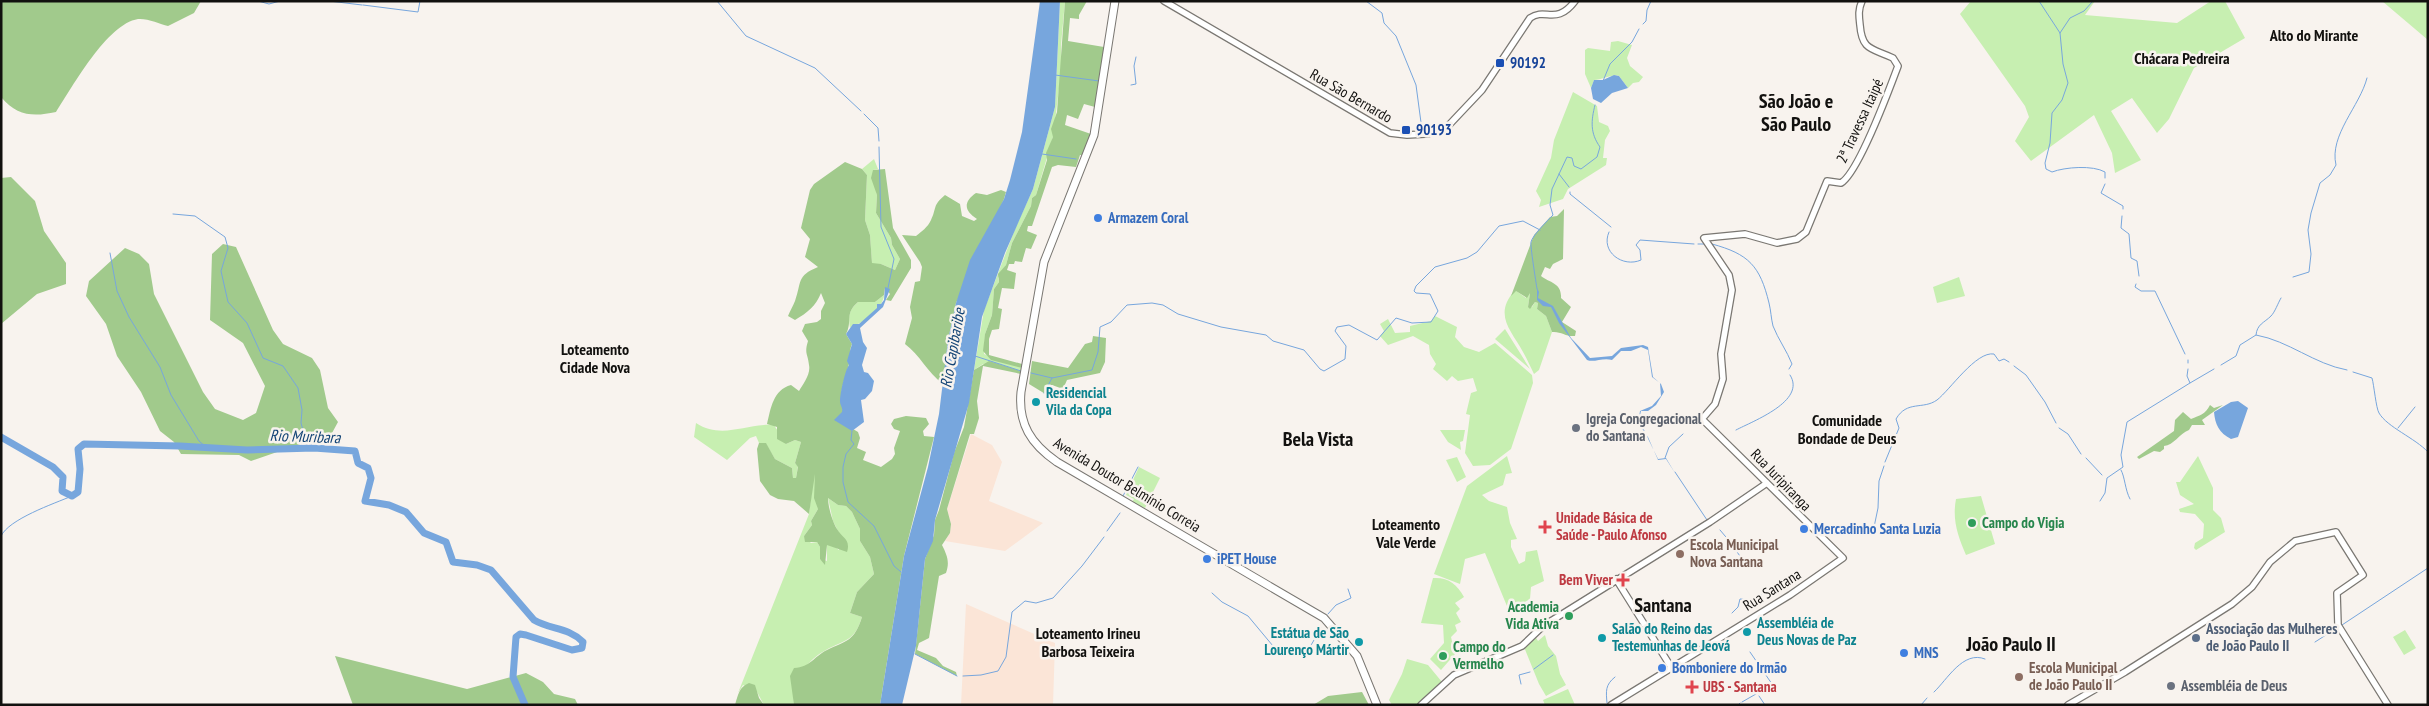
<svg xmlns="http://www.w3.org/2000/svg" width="2429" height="706" font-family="'PT Sans Narrow',sans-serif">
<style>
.industrial{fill:#fbe5d7}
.green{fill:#c7efb1}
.forest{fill:#a1ca8c}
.water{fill:#77a6dd}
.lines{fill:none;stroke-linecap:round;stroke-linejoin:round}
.stream{stroke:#77a6dd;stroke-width:1}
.river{stroke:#77a6dd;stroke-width:7}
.minor-casing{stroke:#7a7772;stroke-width:8}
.major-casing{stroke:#7a7772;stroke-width:9}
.minor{stroke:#fff;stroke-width:5.5}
.major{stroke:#fff;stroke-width:7}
.transit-dot{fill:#1a4fb4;stroke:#f8f3ee;stroke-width:2}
.shop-dot{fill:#3f7fe0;stroke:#f8f3ee;stroke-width:2}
.culture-dot{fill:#0f9aa8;stroke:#f8f3ee;stroke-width:2}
.worship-dot{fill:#6b7280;stroke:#f8f3ee;stroke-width:2}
.leisure-dot{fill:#2e9e5b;stroke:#f8f3ee;stroke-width:2}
.health-dot{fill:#e0444e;stroke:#f8f3ee;stroke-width:2}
.education-dot{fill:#8d6e63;stroke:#f8f3ee;stroke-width:2}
.service-dot{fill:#5c6f8a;stroke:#f8f3ee;stroke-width:2}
.labels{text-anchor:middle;stroke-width:5;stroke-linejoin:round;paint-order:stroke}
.transit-label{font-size:15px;font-weight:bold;fill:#164399;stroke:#f8f3ee;text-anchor:start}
.street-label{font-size:15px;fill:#12110f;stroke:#f8f3ee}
.shop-label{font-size:15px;font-weight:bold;fill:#366cbe;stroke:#f8f3ee;text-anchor:start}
.culture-label{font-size:15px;font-weight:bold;fill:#0d838f;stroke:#f8f3ee;text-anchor:start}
.worship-label{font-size:15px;font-weight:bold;fill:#5b616d;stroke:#f8f3ee;text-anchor:start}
.health-label{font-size:15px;font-weight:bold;fill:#be3a42;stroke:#f8f3ee;text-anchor:start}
.leisure-label{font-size:15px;font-weight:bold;fill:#27864d;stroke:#f8f3ee;text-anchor:start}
.education-label{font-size:15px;font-weight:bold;fill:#785e54;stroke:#f8f3ee;text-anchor:start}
.service-label{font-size:15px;font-weight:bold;fill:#4e5e75;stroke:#f8f3ee;text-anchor:start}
.neighbourhood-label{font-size:16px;font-weight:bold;fill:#12110f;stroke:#f8f3ee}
.water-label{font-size:16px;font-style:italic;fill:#134476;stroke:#f8f3ee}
.district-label{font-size:20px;font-weight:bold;fill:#12110f;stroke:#f8f3ee}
</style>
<rect width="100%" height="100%" fill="#f8f3ee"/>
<!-- industrial -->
<path class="industrial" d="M971,434l21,11 10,17 -13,39 54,22 -38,28 -60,-10 5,-8 1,-9 -4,-15z
M966,604l89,39 -2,62h-92z"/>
<!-- green -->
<path class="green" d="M1065,1l-4,44v27l-8,65 -17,58 -4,3 -1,8 -19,37 -6,22 -8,13 1,4 -5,7 -2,26 -7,19 -1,20 38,14 -1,3 -38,-7 -9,6 10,-60 31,-81 18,-40 22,-82 5,-105z
M1971,1h124l-10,14 92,8 34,-22h14l20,37 -51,30 -25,51 -12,14 -25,-35 -21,13 30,49 -26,13 -3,-20 -18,-38 -63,46 -16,-20 14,-24 -4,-11 -65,-92z
M2382,1h46v39z
M1618,41l14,4 -5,13 3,8 13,11 -4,5 -6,1 -5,5 -9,-12c-8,-2 -17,4 -25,4l-3,8 -6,-14v-24l3,-2 22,3 1,-9z
M1573,92l24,14 2,16 9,4 2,5 -5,9 -2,18h4l-1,7 -38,24 -5,10 -24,8 2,-7 -5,-9 15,-33 3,-18z
M874,159l4,10 -5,1 4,25 -1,18 15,25 1,7 8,14 -5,11 -14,-6h-9l-2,-29 -5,-15 2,-45 -5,-6z
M1959,277l6,19 -28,7 -4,-16z
M1515,290l11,8 2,-5h2l-2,14h4l3,-5 3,1 -1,6 9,7 6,16 -13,38 -5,4c-4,-8 -7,-15 -11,-22 -12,-22 -30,-37 -8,-62z
M884,295c0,10 -15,23 -24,28 -4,2 -6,1 -10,5 -2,-12 -1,-18 8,-26h17z
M1435,316l22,11 -2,10 9,10 15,5 16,-9 37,32 1,8 -22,66 -21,16 -17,1 -8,-13 5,-38 -4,-1 5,-21 6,-2 -4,-13 -15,3 -6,-5 -5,5 -14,-12 3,-5 -6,-10 -1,-9 -16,-9 -25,9 -8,-9 4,-5 -4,-7 8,-5 7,14 15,-1v-6l21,-5z
M1505,329l25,40 -35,-30z
M696,423c26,17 51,0 78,2l12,19 9,-4 6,2 -6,21 3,3 -2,12 -3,1 -1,-11 -17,-9 -9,-15 -7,-1 -3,-7 -6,2 -23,22 -33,-23z
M1440,430h25l-2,11 -3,1 1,8 -13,-8z
M1507,456l5,17 -6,1 -3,11 -21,10 7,6 18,6 3,16 7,16 -6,1v7l8,17 6,-3 1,-9 11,-2 7,31 -13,6 -1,12 -21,12 -24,-58 -20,6 -5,25 -26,-10 33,-88z
M2198,456l15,32v22l8,8 4,14 -29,18 -2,-2 1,-5 8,-5 1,-14 -9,-10 -15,-2 -1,-3 15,-5 -14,-9 -4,-13h4z
M1457,457l9,20 -9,5 -11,-22z
M815,465l3,44 -7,12 1,4 -8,11 7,7 6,-1 3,5v12l7,2v-16l4,-1 8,6v-17l-6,-12 -5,-23 10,7 8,1 6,6 8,17v12l10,16 4,17 -17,18 -7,21 12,4c-8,25 -16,22 -36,33 -20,10 -34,33 -32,55h-30l-7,-13 -14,-7 -5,8 71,-179z
M1139,467l21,11 -15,30 -13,-6 2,-3 -8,-4z
M1981,496l14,48 -29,11c-8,-19 -14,-35 -10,-56z
M1433,578c15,-1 24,6 31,19l-9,6 5,6 -4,4 5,9 -6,3 2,6 -6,6 4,17 -14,16 -11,-11 14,-16 -1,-18 -22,-2z
M2405,630l11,18 -12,7 -11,-18z
M1545,635l3,11 8,10 4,18 6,11 -20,11 -7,-12 -15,-37 11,-11 3,5z
M1407,659l21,6 14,17 -24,23h-26l-3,-5 13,-26z
M1568,689l7,16h-30l-2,-5z"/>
<!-- forest -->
<path class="forest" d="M1,1h200l-7,12 -26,13c-8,-2 -21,-8 -30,-7 -31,5 -65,67 -82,93 -23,5 -39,4 -55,-15z
M1065,1h22l-8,14v4l-9,-1 -2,23 36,6 -9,60 -11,-3 -6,15 -11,-4 -2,10 26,9 -7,21h-4l-4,12 -18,-2 -6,2 -20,59h-4l-1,5 10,4 -6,14 -5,-1 -4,14 -7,-1 -1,3h-5l-2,6 9,3 -2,16 -12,-1 -4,20 4,1 -3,20 -7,1 -3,9v16l33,9v4l-31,-8 -8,-9 2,-17 7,-19 2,-26 5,-7 -1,-8 8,-9 6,-22 19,-37 1,-8 4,-3 11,-35 -1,-7 7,-16 -2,-8 6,-17z
M845,162l17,7 5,6 -2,45 5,15 2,28 9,1 14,6 5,-11 -8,-14 -1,-7 -15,-25 1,-18 -6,-17 2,-8 12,-1 8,59 18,32v8l-20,33 -5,-1 4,-6 -5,-6 -1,7 -9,7h-17c-14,12 -5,19 -12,32l6,10c-3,6 -1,13 -3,20 -9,30 -13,37 3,67l1,-2 5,3 2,6 -3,10 9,4 -3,8 18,7 11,-8 3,-5 -1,-6 6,-17 -6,-2 -3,-5 3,-5 12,-3 20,2 3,6 -6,7 1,5 10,1 -30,119 -24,149h-86l-4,-29 4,-8c17,-1 19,-11 33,-18 20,-10 27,-8 35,-33l-12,-4 7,-21 17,-18 -4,-17 -10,-16v-12l-8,-17 -6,-6 -8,-1 -10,-7c0,8 4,23 9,31 5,9 14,10 10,23l-20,-7 -2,20 -5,-6v-12l-3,-5h-12l-1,-6 8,-11 -1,-4 7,-12 -4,-11 1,-24 -6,40 -15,-13 -16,-2 -8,-4 -10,-14 -3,-32 2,-6h7l9,16 17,9 1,10h3l2,-11 -3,-4 6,-21 -6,-2 -9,4 -9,-5v-12l-10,-3c4,-16 6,-34 24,-39l8,6c4,-7 12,-17 10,-26 -1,-11 -5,-11 -1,-24l-6,-10 3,-7 12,-2 4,-3v-8l4,-8 -4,-10c-5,13 -14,20 -26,27l-7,-4c2,-5 5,-10 7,-15 7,-19 1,-25 23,-34l-13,-10 5,-18 -9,-11 9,-38 4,-6z
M11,177l24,24 9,30 22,32v21l-29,10 -36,30v-146z
M1001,190l5,2 -2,7 -48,104 -8,37 -5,44c-16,-12 -23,-29 -38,-40l7,-26 -2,-11 5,-25 5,-1 2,-14 -2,-5 -18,-27 14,1c5,-4 12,-9 15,-16 6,-12 1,-14 14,-25l15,9 2,12 12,5 3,-2c-13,-8 -14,-17 -1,-26l11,2z
M1564,209l-1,50 -10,5 -3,5 -5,-2 -4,9c9,7 21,7 20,22l10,9 -9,15 14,9 -1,5c-9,1 -14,-5 -23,-4l-6,-16 -9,-7 1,-6 -3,-1 -5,7 -2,-2 2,-14 -3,5 -11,-7 -5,5 23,-61 16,-18 7,-1z
M223,244l13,3 37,83 10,14 29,14 8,12 8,38 10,14 -6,11 -81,28 -12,-6 -58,-1 -7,-12 -14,-11 -19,-39 -24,-36 -11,-32 -20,-28 3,-15 36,-33 14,6 10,10 5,30 49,98 12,17 28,11 13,-7 9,-27 -22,-43 -33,-23 2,-66z
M1093,336l13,2 -1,24 -5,11 -33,7 -4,9 -11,-4 -5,10 -18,-11 3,-23 36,7 17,-24 7,-2z
M989,361l32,10v3l-38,-8 -6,35 2,17 -5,16h-4l-23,75 4,15 -1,9 -8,12c5,10 8,17 4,28l-7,3 -10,62 -10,5 -2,7 19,8 7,8 13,6 1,4 -42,-22 10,-95 9,-24 1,-15 4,-10 15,-57 10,-26 10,-57z
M2210,405l4,3 9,-3 -21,15 3,5h-13l-3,5c-10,4 -15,15 -25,16v3l-4,3 -6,-1 -15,8 -2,-2 37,-26 1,-11 8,-8 8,7c9,-4 14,-4 19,-14z
M335,656l132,33 59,-16 17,9 11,12 21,5 3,6h-225z
M749,683l6,2 4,13 5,7h-29c3,-10 4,-18 14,-22z
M1362,692l7,13h-56l15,-9z"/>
<!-- water -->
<path class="water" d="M1040,1h20l-5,106 -22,82 -28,64 -23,64 -13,86 -34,117 -2,21 -8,18 -9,87 -14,59h-22l24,-149 24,-89 11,-53 9,-74 8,-37 14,-43 34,-61 6,-19 12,-48z
M1614,75l5,1 9,12 -16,5 -11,10 -8,-4 -2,-11 3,-8h9z
M885,287l5,2 -7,18 -23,21 3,14 4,6 -5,17 2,7 4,1 6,8 -2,10 -7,8 -4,1 3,22 -12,9 -18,-11 8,-8c1,-5 -2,-6 -2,-11 0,-7 5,-31 9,-36l-2,-4 5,-17 -6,-10 7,-10h6l18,-16v-4h4l3,-4z
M1537,288l2,4 -1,6 15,8 18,32 19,20 22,-2 9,-8 22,-3 5,2 5,30 8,7 3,8 -8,13 -8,6h-7c-4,11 12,36 17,48l8,-1 9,15 -9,-14 -8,1 -10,-23 -10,-14 2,-12 12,-5 9,-10 -1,-13 -8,-6 -4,-27 -7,-3 -10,4h-10l-9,9c-9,-3 -18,3 -25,0l-28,-37 -8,-16 -8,-1 -6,-6z
M2238,401l10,7 -10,29 -7,2c-12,-6 -16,-15 -17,-27l17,-10z"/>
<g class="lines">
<!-- stream -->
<path class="stream" d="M258,1l11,3 11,-3
M329,1l33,4
M717,1l29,35 69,32 46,43
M1366,1l16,12 2,10 12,13 20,49 6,45
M2039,1l21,32 3,31 5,19 -6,17 -10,13 -2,30 -5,20 1,6 6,3c13,-5 41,-7 53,0v6
M363,5l55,7 2,-11
M1643,24l3,-3 1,-11 4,-9
M2060,33l10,-15 14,-7 9,-10
M1055,75l44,6
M1603,81l7,-17 22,-22 7,-13
M1131,85l5,-1 -2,-18 2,-9
M864,114l14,14 1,13
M879,147l2,80 13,32 -6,29
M1042,154l34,5
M1559,174l10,13
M2105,184l-4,9 22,13v3
M1570,192v2l41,33
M173,214l22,2 30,21 3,11 -7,23 7,31 19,21 16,35 20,8 15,22 4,22 -1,13 7,25
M2122,216l-1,12 8,6 2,24 6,3 2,15
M1609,232c-9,20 14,36 32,28l-1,-10 -4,-5 4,-5 54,4
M1698,244h6
M1712,244c37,10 48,22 57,59 2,8 2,15 4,23 5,13 14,25 19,38l-3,5
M110,253l7,38 12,26 31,50 11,28 28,46 8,7
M2293,277l16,-5 2,-18 -3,-24 3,-17 9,-30 10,-8 6,-10c-7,-30 24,-59 31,-87
M2136,284l-1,3 6,4h14l30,63
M1537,289c-1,-7 -7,-44 -6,-47 1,-6 17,-22 22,-27l-3,-10 2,-16 15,-32 5,1 2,8 7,3 16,-12 3,-10c-10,-14 -9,-26 -5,-42
M2256,335c1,-11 8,-12 15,-19 4,-4 7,-13 10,-18
M975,356l46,15
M2188,360v3
M2221,365l15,-9 4,-11 16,-10c33,6 58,29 91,35
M2014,366l12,9 19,27 11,21
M2188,369l-1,7 3,7 24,-14
M2353,372l19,6c2,7 4,30 7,35 8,14 36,25 49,39
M1031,373l21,5 40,-8 6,-18 2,-25 11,-5 16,-17 25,-2 11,2 15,9 43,13 45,8 7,6 31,9 16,19 4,2 21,-12 1,-13 -11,-15 2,-4 12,-2 28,15 19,-22 16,5 19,-1 7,-11 -8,-17 -14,-1 -2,-2 2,-5 19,-19 32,-9 10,-6 22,-26 24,-5 17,9
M1044,393l8,-15
M2059,428l9,6 13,20
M2398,428l17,-21
M1736,430c17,-9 71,-29 54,-55
M852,431l-1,9 3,4 -8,10 -3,13v15l5,20 26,24 20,40 7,6
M1665,458l4,-11 14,-13
M2086,458l16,17
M1885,462l14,-34 -3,-9c11,-19 27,-9 41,-19 13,-10 39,-49 57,-46l5,7 5,-2 5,3
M2121,470c4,7 4,20 9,29
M1675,472l32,48
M1123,496l15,-29
M2100,501l5,-8 2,-15 16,-11 -2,-12 6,-33 63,-39
M1720,530l11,13
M1107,531l13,-18
M1873,532l5,-24 1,-27 5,-15
M1,536c8,-17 52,-32 71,-40
M1735,549l7,10
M1212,593l10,9 26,14 25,30 31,10
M1732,613l6,-6 2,-8 12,1 10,-6
M1328,614l8,-9 15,-7 -3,-9
M2342,625l86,-57
M2315,642l22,-14
M1750,652l22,32 -2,1
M915,654l42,22
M1303,659l18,-31
M1534,669l19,-14
M963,676l18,-1 17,-4 8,-14 6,-45 13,-11 11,2 17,-5 29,-32 22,-29
M1521,684l-2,-9 11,-3
M1934,692c13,-12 29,-42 51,-33
M1759,696l6,9
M1742,702l14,-8
M1607,703c-1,-12 -2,-18 8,-26
M1738,705l2,-2
M1921,705l6,-7"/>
<!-- river -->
<path class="river" d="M1,437l52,30 10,10 -1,14 10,5 6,-4 2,-23 -2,-20 6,-5 96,2 67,4 67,-2 41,3 3,12 10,5 3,10 -6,23 24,4 17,7 18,21 22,9 7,20 24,3 14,5 43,50c17,10 34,7 49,22l-1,6 -10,2 -46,-15 -6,-1 -4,3 -3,40 12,28"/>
<!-- minor casing -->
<g class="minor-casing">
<path id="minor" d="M1164,1l226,132 17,2 18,-1 11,-2 12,-6 34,-36 48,-72c16,-11 26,8 45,-17
M1616,579l55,88
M1421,705l33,-30 68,-29 21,-20 167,-104 57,-39
M1611,705l179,-110 53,-37 -141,-139 13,-15 8,-25 -2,-25 11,-64 -3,-15 -25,-37 41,-4 32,9 20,-4 9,-7 21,-51 14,2c18,-11 48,-93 57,-117l-5,-8c-21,-10 -31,-7 -33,-33 -1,-9 -2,-15 2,-24
M2068,705l57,-33 107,-68 20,-17 18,-25 25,-21 41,-9 27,43 -26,18 1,32 50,80"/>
</g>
<!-- major casing -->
<g class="major-casing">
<path id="major" d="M1115,1l-21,134 -50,127 -23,130c-3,32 10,52 36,70l267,156 33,38 20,49"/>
</g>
<!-- minor -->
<use href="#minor" class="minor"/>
<!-- major -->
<use href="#major" class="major"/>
</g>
<!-- markers -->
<g class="transit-dot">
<rect x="1495" y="58" width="10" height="10" rx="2.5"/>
<rect x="1401" y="125" width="10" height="10" rx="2.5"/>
</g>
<g class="shop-dot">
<circle cx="1098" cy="218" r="5"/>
<circle cx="1804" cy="529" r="5"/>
<circle cx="1207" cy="559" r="5"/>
<circle cx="1904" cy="653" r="5"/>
<circle cx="1662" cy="668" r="5"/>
</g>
<g class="culture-dot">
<circle cx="1036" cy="402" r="5"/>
<circle cx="1747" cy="632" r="5"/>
<circle cx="1602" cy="638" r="5"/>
<circle cx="1359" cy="642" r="5"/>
</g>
<g class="worship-dot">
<circle cx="1576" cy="428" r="5"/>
<circle cx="2171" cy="686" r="5"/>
</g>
<g class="leisure-dot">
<circle cx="1972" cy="523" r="5"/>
<circle cx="1569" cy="616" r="5"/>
<circle cx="1443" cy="656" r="5"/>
</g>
<g class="health-dot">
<path d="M1542.5 519.5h5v5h5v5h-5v5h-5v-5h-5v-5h5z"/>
<path d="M1620.5 572.5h5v5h5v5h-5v5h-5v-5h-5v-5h5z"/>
<path d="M1689.5 679.5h5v5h5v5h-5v5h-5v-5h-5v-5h5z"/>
</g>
<g class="education-dot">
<circle cx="1680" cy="554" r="5"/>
<circle cx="2019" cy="677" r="5"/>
</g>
<circle class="service-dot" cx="2196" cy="638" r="5"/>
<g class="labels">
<!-- transit labels -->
<g class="transit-label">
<text x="1510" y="68">90192</text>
<text x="1416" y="135">90193</text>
</g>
<!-- street labels -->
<g class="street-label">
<text transform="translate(1351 96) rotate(30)" y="5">Rua São Bernardo</text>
<text transform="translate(1860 121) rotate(-65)" y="5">2ª Travessa Itaipé</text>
<text transform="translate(1781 480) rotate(46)" y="5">Rua Juripiranga</text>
<text transform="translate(1127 485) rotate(31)" y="5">Avenida Doutor Belmínio Correia</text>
<text transform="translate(1772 590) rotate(-32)" y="5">Rua Santana</text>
</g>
<!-- shop labels -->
<g class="shop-label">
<text x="1108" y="223">Armazem Coral</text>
<text x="1814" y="534">Mercadinho Santa Luzia</text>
<text x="1217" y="564">iPET House</text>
<text x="1914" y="658">MNS</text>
<text x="1672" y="673">Bomboniere do Irmão</text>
</g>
<!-- culture labels -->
<g class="culture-label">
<text x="1046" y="398">Residencial<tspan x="1046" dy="17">Vila da Copa</tspan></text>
<text x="1757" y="628">Assembléia de<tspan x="1757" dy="17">Deus Novas de Paz</tspan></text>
<text x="1612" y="634">Salão do Reino das<tspan x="1612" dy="17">Testemunhas de Jeová</tspan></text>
<text x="1349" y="638" text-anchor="end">Estátua de São<tspan x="1349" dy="17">Lourenço Mártir</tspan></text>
</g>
<!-- worship labels -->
<g class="worship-label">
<text x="1586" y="424">Igreja Congregacional<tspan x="1586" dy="17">do Santana</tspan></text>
<text x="2181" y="691">Assembléia de Deus</text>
</g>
<!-- health labels -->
<g class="health-label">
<text x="1556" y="523">Unidade Básica de<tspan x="1556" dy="17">Saúde - Paulo Afonso</tspan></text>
<text x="1613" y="585" text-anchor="end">Bem Viver</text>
<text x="1703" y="692">UBS - Santana</text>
</g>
<!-- leisure labels -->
<g class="leisure-label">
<text x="1982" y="528">Campo do Vigia</text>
<text x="1559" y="612" text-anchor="end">Academia<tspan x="1559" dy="17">Vida Ativa</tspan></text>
<text x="1453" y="652">Campo do<tspan x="1453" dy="17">Vermelho</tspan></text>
</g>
<!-- education labels -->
<g class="education-label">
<text x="1690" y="550">Escola Municipal<tspan x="1690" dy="17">Nova Santana</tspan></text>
<text x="2029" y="673">Escola Municipal<tspan x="2029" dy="17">de João Paulo II</tspan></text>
</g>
<!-- service labels -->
<g class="service-label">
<text x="2206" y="634">Associação das Mulheres<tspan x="2206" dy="17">de João Paulo II</tspan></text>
</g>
<!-- neighbourhood labels -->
<g class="neighbourhood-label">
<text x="2314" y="41">Alto do Mirante</text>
<text x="2182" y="64">Chácara Pedreira</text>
<text x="595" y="355">Loteamento<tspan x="595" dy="18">Cidade Nova</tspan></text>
<text x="1847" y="426">Comunidade<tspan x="1847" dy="18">Bondade de Deus</tspan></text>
<text x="1406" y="530">Loteamento<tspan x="1406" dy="18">Vale Verde</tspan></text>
<text x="1088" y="639">Loteamento Irineu<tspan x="1088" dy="18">Barbosa Teixeira</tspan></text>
</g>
<!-- water labels -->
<g class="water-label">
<text transform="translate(952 348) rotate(-80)" y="6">Rio Capibaribe</text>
<text transform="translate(305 436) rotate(2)" y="6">Rio Muribara</text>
</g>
<!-- district labels -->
<g class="district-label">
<text x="1796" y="108">São João e<tspan x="1796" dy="23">São Paulo</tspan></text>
<text x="1318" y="446">Bela Vista</text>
<text x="1663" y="612">Santana</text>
<text x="2011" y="651">João Paulo II</text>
</g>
</g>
<!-- border -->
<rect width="2429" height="706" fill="none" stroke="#12110f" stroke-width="5"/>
</svg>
